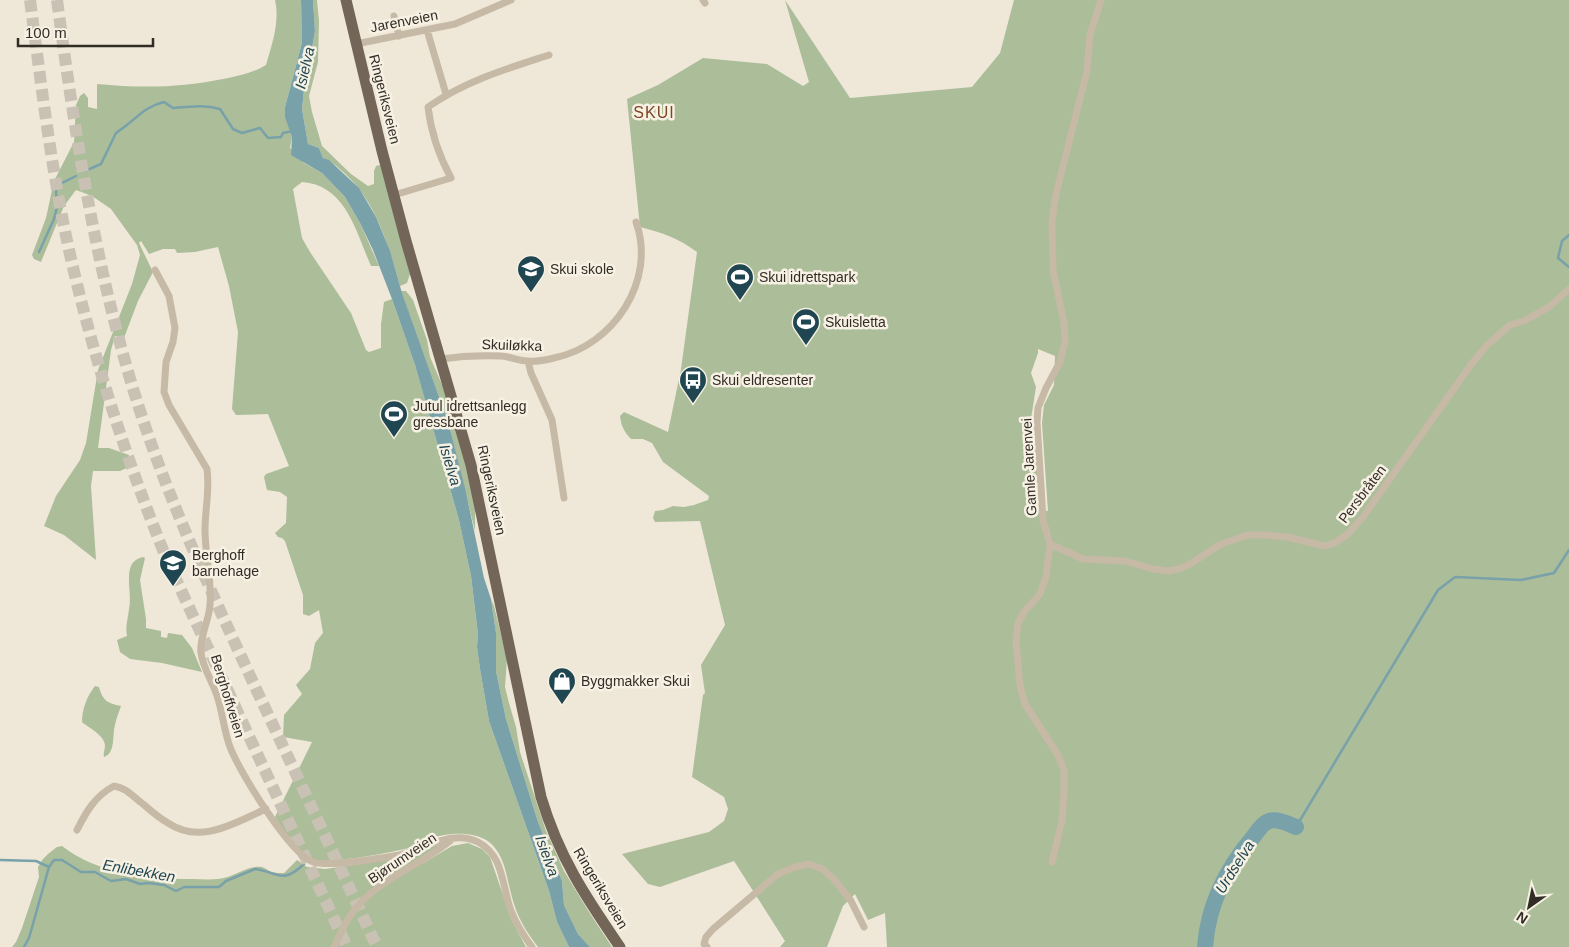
<svg xmlns="http://www.w3.org/2000/svg" width="1569" height="947" font-family="Helvetica,sans-serif">
<style>
.green{fill:#acbd9a;fill-rule:evenodd}
.water{fill:#79a1aa}
.lines{fill:none;stroke-linecap:round;stroke-linejoin:round}
.stream{stroke:#79a1aa;stroke-width:2.5}
.river{stroke:#79a1aa;stroke-width:16}
.motorway-tunnel{stroke:#c9c2b4;stroke-width:12;stroke-dasharray:12 6;stroke-linecap:butt}
.minor{stroke:#c6b9a5;stroke-width:7}
.primary{stroke:#736558;stroke-width:11}
.labels{text-anchor:middle;stroke-width:5;stroke-linejoin:round;paint-order:stroke}
.street-label{font-size:14px;fill:#322c26;stroke:#f7f1e4}
.poi-label{font-size:14px;fill:#322c26;stroke:#f7f1e4;text-anchor:start}
.water-label{font-size:15px;font-style:italic;fill:#1f4651;stroke:#f7f1e4}
.quarter-label{font-size:16px;letter-spacing:1px;fill:#7c4625;stroke:#f7f1e4}
</style>
<rect width="100%" height="100%" fill="#efe8d8"/>
<!-- green -->
<path class="green" d="M275,0h26l1,43 -17,64 7,30 -2,11 14,15 18,10 23,24 15,26 19,43h-8c-15,-34 -25,-81 -69,-84l-9,7 9,49 8,14 41,61 15,37 3,2 12,-4v-24l3,-22 8,-3 23,66 44,155 12,56 7,58 -1,13 3,22 9,52 60,170 8,31 12,25h-31c-10,-13 -19,-27 -24,-43 -7,-20 -7,-48 -25,-62 -16,-12 -45,-9 -63,-2 -4,2 -8,6 -13,7 -19,5 -84,18 -101,12 -14,-5 -29,-29 -37,-42l37,-75 -29,-5 1,-22 18,-21 -6,-9 14,-16 5,-26 8,-10 -4,-23 -10,6 -6,-2v-19l-18,-54 -3,-3 -4,-1 -3,-4 11,-10 1,-26 -7,-5 -13,-2 -3,-13 2,-3 23,-8 -21,-52 -32,1 -4,-6 6,-77 -9,-46 -11,-39 -23,5 -18,1 -2,-4h-12l-14,5 -8,-13 -2,2 14,29 -15,29 -14,37 -9,-2 -4,14 -13,98h11l20,7v12l-9,4h-27l-2,15 5,74 -32,-25 -20,-9 12,-30 24,-36 6,-17 12,-73 34,-86 8,-29 -3,-10 -26,-36 -19,-13 -16,-6 -12,16 -23,56 -7,-3 -2,-4 14,-37 8,-37 20,-39 2,-37 4,-9 4,-3 4,5v9l9,2v-25c44,4 82,4 126,-5 15,-3 30,-6 43,-14 6,-21 14,-43 9,-65z
M313,0h4l2,21 -1,41 -9,34 3,16 10,34 29,28 17,12 6,-2v-13l2,-5 4,-1 30,109 -3,9 -7,3c-12,-41 -24,-86 -58,-115 -7,-6 -11,-10 -19,-13l-4,-10 -11,-4 -6,-35 2,-19 8,-24 -1,-12 4,-23z
M785,0l65,98 122,-11 28,-34 14,-53h555v947h-682l-2,-34 -17,7 -13,-26 -12,12 -16,41h-47l5,-6 -51,-80 -74,26 -12,-3 -26,-30 87,-22 15,-11 4,-12 -4,-12 -32,-20 11,-82 2,-2 -4,-28 24,-40 -25,-104 -45,1 -2,-4 2,-7 8,-1 10,-4 11,1 10,-2 14,-5 1,-4 -46,-34 -11,-19 -9,-4h-12c-7,-7 -10,-14 -11,-23l4,-4 44,20 13,-63 16,-117c-19,-14 -34,-19 -57,-25l-13,-128 31,-14 45,-27 64,6 36,22 6,-4zM1038,349l17,7 -1,29 -10,20 -2,18 6,88 -17,-4 2,-12 6,-11 -3,-40 -4,-7 -2,-12 6,-38 -5,-14 7,-20z
M401,291h5l7,9 14,40 3,17 13,30 21,70 11,50v24l-26,-106z
M143,557l2,1 -5,22 6,39v9l15,3v6l6,1 1,-5 14,2 10,13 10,24 -40,-9 -32,-4 -10,-7 -3,-12 10,-4c-2,-10 1,-17 2,-27 3,-13 -3,-31 2,-43 2,-5 7,-8 12,-9z
M491,599l3,7 13,53 -2,28 4,16 7,24 4,25 26,79 18,40 25,41 23,35h-22l-12,-13 -14,-29 -2,-24 -24,-59 -32,-103 -10,-48v-38z
M95,686l4,1c4,14 8,16 22,19 -2,6 -5,13 -6,19 -3,10 1,28 -11,32 -1,-4 1,-7 1,-12 -1,-10 -16,-17 -23,-23 0,-13 5,-26 13,-36z
M468,843l14,6 8,8 22,64 14,26h-514l4,-5 6,-14 17,-51 -1,-10 5,-8 5,-5 9,-7 5,-1c36,28 85,33 129,33 9,0 18,1 27,0 15,-1 28,-14 44,-12 3,1 7,4 10,5 4,1 8,1 12,1l13,-13 10,7 18,2 36,-5 77,-20 1,2 -17,18 30,-18z"/>
<!-- water -->
<path class="water" d="M301,0h12l2,31 -4,23 1,12 -8,24 -2,19 6,35 11,4 4,10 6,2 30,28 17,29 14,34 12,42 47,132 16,63 19,90 7,21 5,34v38l10,48 32,103 24,59 2,24 14,29 12,13h-21l-12,-25 -8,-31 -60,-170 -9,-52 -3,-22 1,-13 -7,-58 -12,-56 -44,-155 -23,-66 -19,-49 -13,-27 -15,-26 -23,-24 -31,-18 1,-18 -7,-20v-10l17,-64z"/>
<g class="lines">
<!-- stream -->
<path class="stream" d="M85,171l16,-7 15,-31 4,-3c15,-10 25,-24 44,-28l9,6c19,-1 27,-4 47,1l13,20 9,4 18,-5 8,10 13,-1 2,-4 10,-2
M1569,235l-7,6 -4,17 11,9
M39,252l15,-33 3,-12 -1,-17 2,-5 18,-9
M1296,827l142,-237 17,-13 66,3 33,-7 15,-23
M0,860l36,1 13,6
M24,947l5,-9 20,-71 5,-7h8l19,12h14l16,9 15,-2 14,5 8,-1 16,2 12,6 8,-4h35l7,-6 29,-12c23,3 27,16 49,-5"/>
<!-- river -->
<path class="river" d="M1205,947c3,-43 21,-78 49,-111 3,-4 8,-12 13,-14 9,-5 21,2 29,5"/>
<!-- motorway-tunnel -->
<path class="motorway-tunnel" d="M30,0c11,83 21,168 39,250 24,107 57,209 98,310l180,387
M57,0c19,142 41,284 86,420 31,93 73,182 114,271 40,85 80,170 120,256"/>
<!-- minor -->
<path class="minor" d="M703,0l2,3
M394,16l5,20
M427,30l19,64
M356,44l99,-20 56,-24
M394,195l57,-17c-12,-22 -20,-46 -23,-71 37,-26 78,-38 121,-52
M155,270l14,26 6,32 -2,14 -7,20 -2,30 5,13 38,64c3,21 -2,40 -2,61 0,25 7,50 5,75 -1,16 -11,33 -9,48 2,16 13,31 17,46 5,16 6,32 12,48 9,24 60,107 83,115 14,5 69,-4 86,-7 25,-6 54,-26 79,-13 25,13 24,42 32,66 5,14 13,27 22,39
M441,359c20,-3 40,-4 61,-3 8,1 17,5 26,5 8,1 18,-1 26,-3 59,-12 103,-77 82,-136
M528,361l3,12 21,47 12,78
M1050,544l33,15 42,2 28,8 15,2 11,-2 11,-5 31,-20 27,-9h16l23,2 38,9 9,-3 14,-9 15,-17 107,-151 16,-20 24,-21 14,-4 25,-14 20,-18
M77,830c9,-18 18,-34 37,-44 13,2 19,11 29,18 8,7 16,14 25,19 33,22 66,0 98,-14
M1052,862l10,-41 2,-27v-24l-6,-15 -33,-51 -5,-18 -4,-46 2,-17 6,-11 16,-18 6,-17 4,-33 -7,-24 -6,-98 1,-14 8,-20 14,-26 5,-21 -1,-18 -11,-53 -1,-49 4,-27 31,-123 3,-36 11,-35
M334,947c5,-10 10,-22 16,-31 24,-36 69,-49 101,-76
M707,947l-3,-3 2,-7 7,-8 65,-55 17,-7 13,-3 13,4 13,11 17,22 13,26"/>
<!-- primary -->
<path class="primary" d="M346,0l36,151 24,90 65,224 70,332c18,60 44,99 79,150"/>
</g>
<!-- icons -->
<defs>
<g id="school-pin" transform="scale(1.4375)"><path d="M0 17L-7.5 6A9.5 9.5 0 1 1 7.5 6Z" fill="#1f4651" stroke="#f7f1e4"/><path d="M0-5L7-2L0 1L-7-2ZM-4 1L0 2.5L4 1V4Q0 6-4 4Z" fill="#fff"/></g>
<g id="stadium-pin" transform="scale(1.4375)"><path d="M0 17L-7.5 6A9.5 9.5 0 1 1 7.5 6Z" fill="#1f4651" stroke="#f7f1e4"/><path d="M0-5a6.5 5 0 1 0 0 10a6.5 5 0 1 0 0-10ZM-3.5-1.8h7v3.6h-7Z" fill="#fff"/></g>
<g id="bus-pin" transform="scale(1.4375)"><path d="M0 17L-7.5 6A9.5 9.5 0 1 1 7.5 6Z" fill="#1f4651" stroke="#f7f1e4"/><path d="M-5-6H5V4H4V6H2V4H-2V6H-4V4H-5ZM-3.5-4V0h7V-4ZM-3.5 1.2v1.5H-2V1.2ZM2 1.2v1.5H3.5V1.2Z" fill="#fff"/></g>
<g id="shop-pin" transform="scale(1.4375)"><path d="M0 17L-7.5 6A9.5 9.5 0 1 1 7.5 6Z" fill="#1f4651" stroke="#f7f1e4"/><path d="M-5-2.5h2.3a2.7 3.5 0 0 1 5.4 0H5L5.5 6h-11ZM-1.5-2.5h3a1.5 2.3 0 0 0-3 0Z" fill="#fff"/></g>
</defs>
<g fill-rule="evenodd">
<use href="#school-pin" x="531" y="269"/>
<use href="#stadium-pin" x="740" y="277"/>
<use href="#stadium-pin" x="806" y="322"/>
<use href="#bus-pin" x="693" y="380"/>
<use href="#stadium-pin" x="394" y="414"/>
<use href="#school-pin" x="173" y="563"/>
<use href="#shop-pin" x="562" y="681"/>
</g>
<g class="labels">
<!-- street labels -->
<g class="street-label">
<text transform="translate(404 21) rotate(-11)" y="5">Jarenveien</text>
<text transform="translate(385 99) rotate(76)" y="5">Ringeriksveien</text>
<text transform="translate(512 345) rotate(2)" y="5">Skuiløkka</text>
<text transform="translate(1029 467) rotate(-93)" y="5">Gamle Jarenvei</text>
<text transform="translate(492 490) rotate(78)" y="5">Ringeriksveien</text>
<text transform="translate(1362 494) rotate(-53)" y="5">Persbråten</text>
<text transform="translate(228 696) rotate(73)" y="5">Berghoffveien</text>
<text transform="translate(402 858) rotate(-34)" y="5">Bjørumveien</text>
<text transform="translate(601 888) rotate(59)" y="5">Ringeriksveien</text>
</g>
<!-- poi labels -->
<g class="poi-label">
<text x="550" y="274">Skui skole</text>
<text x="759" y="282">Skui idrettspark</text>
<text x="825" y="327">Skuisletta</text>
<text x="712" y="385">Skui eldresenter</text>
<text x="413" y="411">Jutul idrettsanlegg<tspan x="413" dy="16">gressbane</tspan></text>
<text x="192" y="560">Berghoff<tspan x="192" dy="16">barnehage</tspan></text>
<text x="581" y="686">Byggmakker Skui</text>
</g>
<!-- water labels -->
<g class="water-label">
<text transform="translate(305 68) rotate(-77)" y="5">Isielva</text>
<text transform="translate(450 465) rotate(73)" y="5">Isielva</text>
<text transform="translate(547 856) rotate(70)" y="5">Isielva</text>
<text transform="translate(1235 867) rotate(-58)" y="5">Urdselva</text>
<text transform="translate(139 871) rotate(10)" y="5">Enlibekken</text>
</g>
<!-- quarter labels -->
<g class="quarter-label">
<text x="654" y="118">SKUI</text>
</g>
</g>
<!-- north arrow -->
<g transform="translate(1529 907) rotate(213)" stroke="#f7f1e4" stroke-width="4" paint-order="stroke">
<path d="M0-4L9 19L0 12L-9 19Z" fill="#322c26"/>
<text y="-8" font-size="14" font-weight="bold" text-anchor="middle" fill="#322c26">N</text>
</g>
<!-- scale -->
<path d="M18 38v8h135v-8" fill="none" stroke="#322c26" stroke-width="2.5"/>
<text x="25" y="38" font-size="15" fill="#322c26" stroke="#f7f1e4" stroke-width="4" paint-order="stroke">100 m</text>
</svg>
